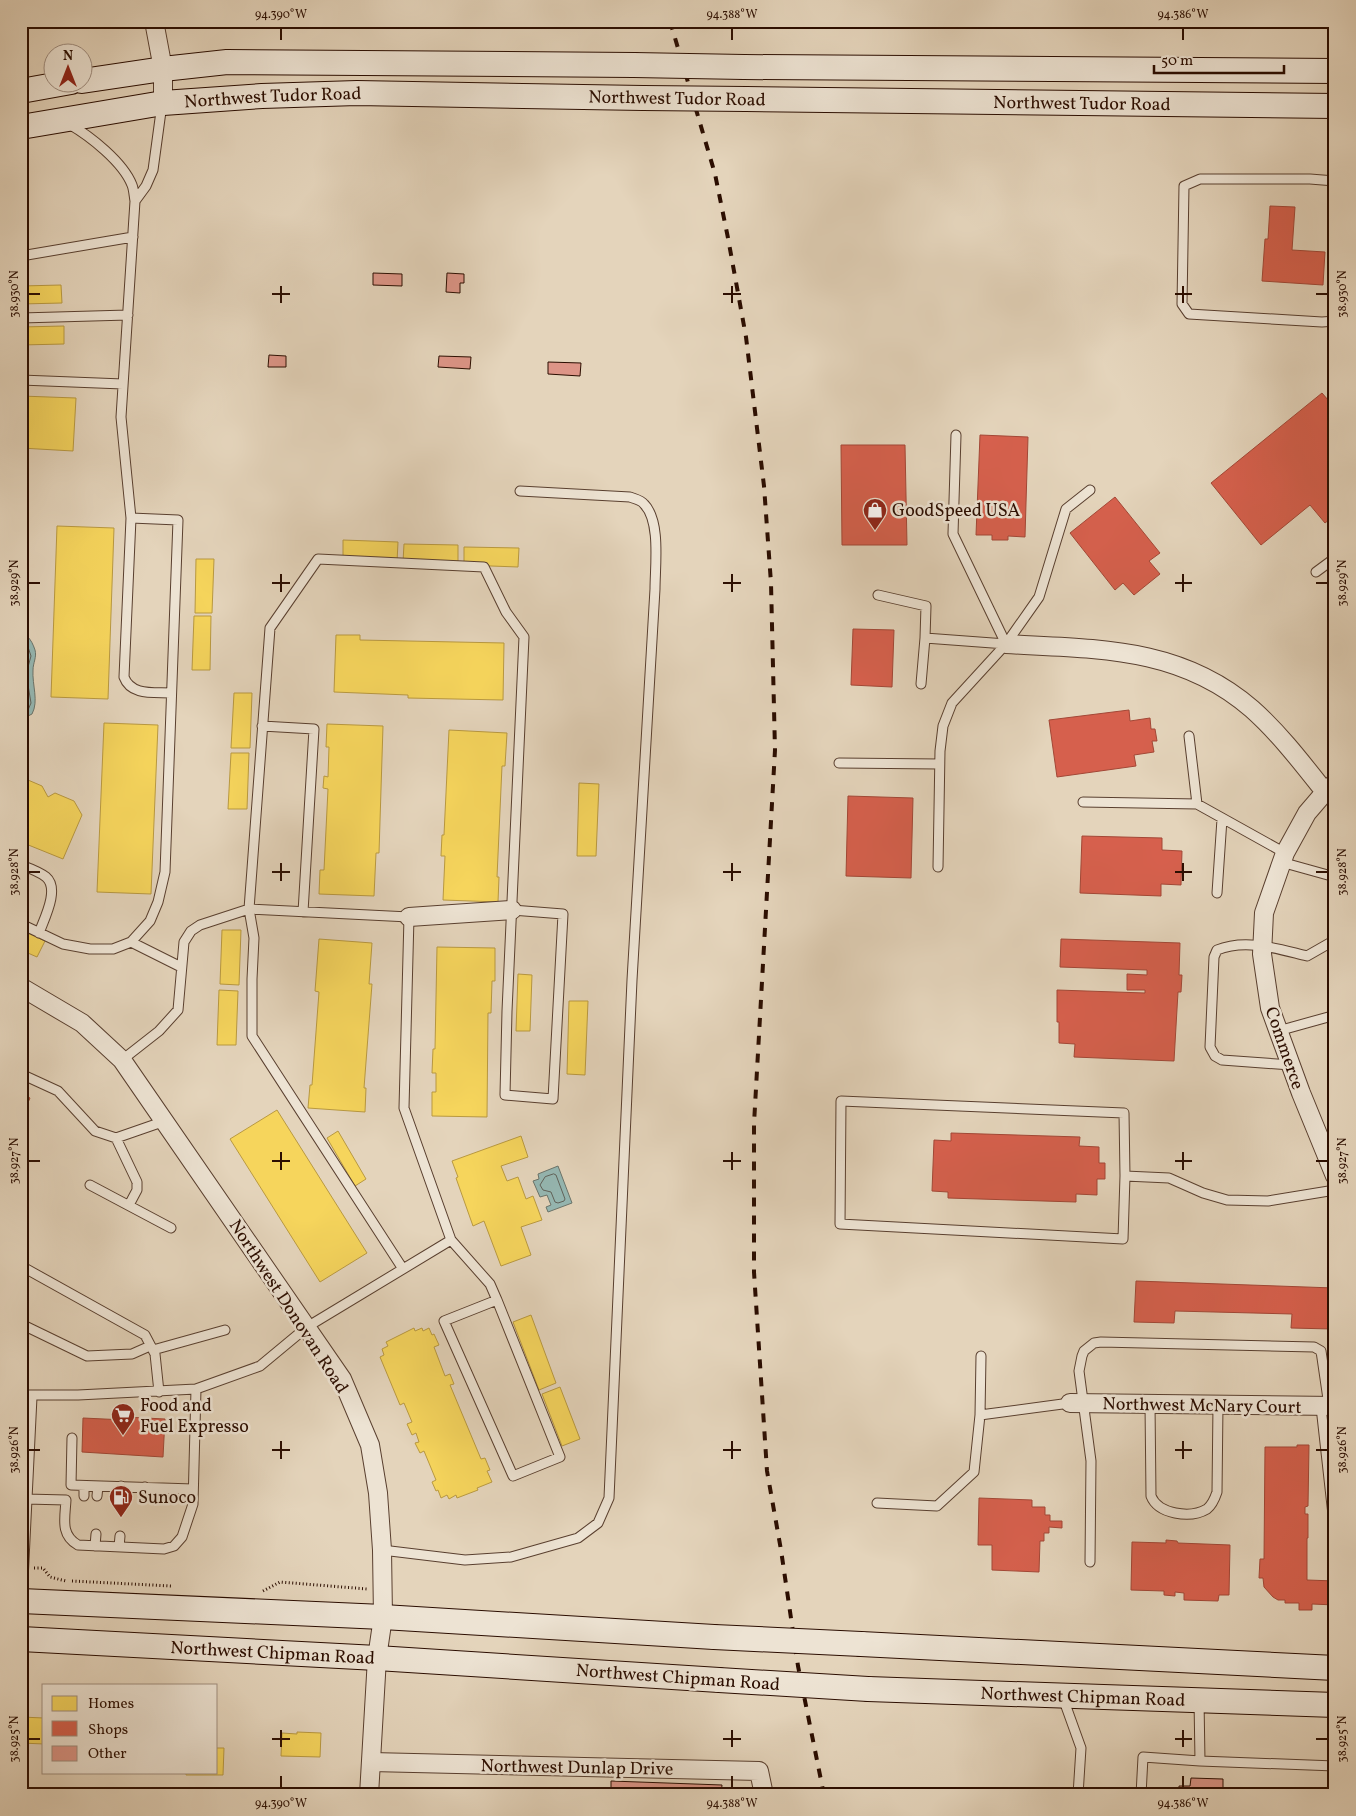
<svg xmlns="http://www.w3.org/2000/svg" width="1356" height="1816" font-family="Vollkorn,serif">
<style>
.water{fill:#95b8b3;stroke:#6b746b}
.homes{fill:#f6d55c;stroke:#b99940}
.shops{fill:#d6604d;stroke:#a34736}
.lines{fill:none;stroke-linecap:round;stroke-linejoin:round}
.shore{stroke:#60625a;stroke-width:1}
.building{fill:#dd9587;stroke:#2b0d00}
.lane-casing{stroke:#593f2f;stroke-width:11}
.street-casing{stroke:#593f2f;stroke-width:20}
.secondary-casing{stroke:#2b0d00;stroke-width:26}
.path{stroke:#2b0d00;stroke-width:3;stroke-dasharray:1 2.5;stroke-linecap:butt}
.lane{stroke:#ede3d3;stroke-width:9}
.street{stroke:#ede3d3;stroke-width:18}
.secondary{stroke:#ede3d3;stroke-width:24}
.rail{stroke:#2b0d00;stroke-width:4;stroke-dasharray:9 9;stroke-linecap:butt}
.secondary-bridge-casing{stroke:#2b0d00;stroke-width:26;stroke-linecap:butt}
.secondary-bridge{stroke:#ede3d3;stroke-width:24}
.ticks{fill:none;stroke:#2b0d00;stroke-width:2}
.labels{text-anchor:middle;stroke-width:5;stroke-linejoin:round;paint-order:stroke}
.street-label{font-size:18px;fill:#2b0d00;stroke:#ede3d3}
.poi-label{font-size:18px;fill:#2b0d00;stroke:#ede3d3;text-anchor:start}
.neatline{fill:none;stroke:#2b0d00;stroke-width:2}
.ticks-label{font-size:12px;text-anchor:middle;fill:#2b0d00}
</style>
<rect width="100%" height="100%" fill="#e4d4bb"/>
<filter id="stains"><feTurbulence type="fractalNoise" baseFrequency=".004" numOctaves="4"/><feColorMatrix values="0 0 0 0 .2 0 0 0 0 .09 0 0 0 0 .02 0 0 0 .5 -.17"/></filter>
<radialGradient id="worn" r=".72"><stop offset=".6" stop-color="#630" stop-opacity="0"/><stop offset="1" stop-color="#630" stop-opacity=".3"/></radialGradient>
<!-- water -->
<path class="water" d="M21,538c8,10 6,21 0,32z
M27,636c4,4 6,8 8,14 2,7 -2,13 -2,20 -1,15 6,31 -1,44l-6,3 -5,-1v-79z
M558,1166l14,37 -24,9 -2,-5 5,-2 -4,-10 -7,2 -7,-16 6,-2 -1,-5z"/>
<!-- homes -->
<path class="homes" d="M61,285l1,18 -41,1v-18z
M64,326v18l-43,1v-18z
M21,396l55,2 -3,53 -52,-3z
M57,526l57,2 -6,171 -57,-2z
M343,540l55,2 -1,20 -54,-2z
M404,544l54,1v19l-55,-2z
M464,547l55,1 -1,19 -54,-2z
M196,559h18l-2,54h-17z
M194,616h17l-1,54h-18z
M336,635h24v5l144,3 -1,57 -95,-2v-3l-74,-3z
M234,693h18l-2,55h-19z
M104,723l54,2 -7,169 -54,-2z
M327,724l56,2 -4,127h-3l-2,43 -55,-2 1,-24h4l4,-81 -5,-1 1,-12 4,1 1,-30h-3z
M449,730l58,3 -2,33h-3l-5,111h2l-1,25 -55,-2 2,-44h-4l1,-21h2z
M231,753h18l-2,56h-19z
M21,777l21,9 6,11 7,-4 19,8 8,14 -19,44 -42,-17z
M579,783l20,1 -3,72h-19z
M21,930l24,11 -8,16 -16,-7z
M222,930h19l-2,55 -19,-1z
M319,939l53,4 -3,41h3l-8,104h2l-1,24 -57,-4 2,-23h2l7,-93 -4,-1z
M437,947l58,1v33h-3l-1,32h-3l-1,104 -55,-1v-24h4v-19h-4l1,-24h2z
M518,974l14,1 -2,56h-14z
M219,990l19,1 -2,54h-19z
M569,1001h19l-3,74 -18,-1z
M277,1110l90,143 -47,29 -90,-143z
M338,1131l28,48 -11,7 -28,-48z
M521,1136l7,21 -27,9 6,15 11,-4 8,22 7,-3 9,24 -21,7 10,28 -30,11 -17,-45 -11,5 -17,-48 2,-1 -6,-16z
M531,1315l25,68 -17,7 -26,-68z
M414,1328l1,3 7,-3 1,3 6,-3 3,7 2,-1 5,11 -5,2 11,29 5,-2 4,10 -4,1 31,74 4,-1 5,12 -3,1 5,11 -15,6 1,2 -21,8 -1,-3 -7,4 -2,-4 -6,3 -3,-8 -2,1 -4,-9 4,-2 -12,-29 -4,2 -5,-10 4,-1 -3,-9 -4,2 -5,-11 5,-2 -8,-19 -4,2 -20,-48 4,-2 -2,-6 6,-3 -2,-4z
M560,1387l20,52 -18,7 -20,-52z
M21,1717l23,1v26l-23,-1z
M297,1732l24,1 -1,24 -39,-1 1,-23 15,1z
M216,1748h8l-1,27h-37v-3h30z"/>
<!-- shops -->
<path class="shops" d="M1270,206l25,1 -3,43 33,2 -2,33 -61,-4 3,-42h3z
M1322,393l13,15v107l-10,8 -15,-18 -49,40 -50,-62z
M980,435l48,2 -3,100 -17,-1v4h-16v-5h-16z
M841,445h64l2,100h-65z
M1115,497l45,56 -11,8 11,13 -26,21 -11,-12 -8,7 -45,-57z
M853,629l41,1 -2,57 -41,-2z
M1129,710l1,11 20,-3 1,11h4l2,12h-5l2,11 -20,3 2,11 -79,11 -8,-57z
M848,796l65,2 -2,80 -65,-2z
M1082,836l80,2v12l20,1 -1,34 -20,-1v12l-81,-3z
M1061,939l119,4 -1,32h3l-1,17h-3l-4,69 -100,-4 1,-13 -16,-1v-21h-2v-32l88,3v-3h-18v-16l20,1v-5l-87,-3z
M21,1093l9,5 -9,20z
M951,1133l129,4 -1,9 20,1v16h6v16h-8v16l-21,-1v8l-128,-4v-6l-16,-1 2,-51 17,1z
M1136,1281l198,7 -2,41 -41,-1 1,-14 -117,-3 -1,12 -40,-1z
M125,1417l40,2 -2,38 -81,-5 1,-34 42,2z
M1297,1445h12l-1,61 -3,1v7h3v24h-1v42l28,1v24l-23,-1v6h-13v-7h-14v-3h-7l-5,-3 -9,-10 -1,-9h-4l1,-19h4l1,-112h32z
M979,1498l53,2v7h13v8h5v6h12v7l-13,-1v6h-5v8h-4l-1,31 -47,-2v-25h-14z
M1166,1540l11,1 1,2 52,2 -1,50h-10l-1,6 -34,-1v-7l-9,-1v4l-11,-1v-4l-33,-1 1,-48 34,1z"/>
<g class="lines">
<!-- shore -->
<path class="shore" d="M21,641l6,3 4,12 -3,11v18l3,18 -3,7 -7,1
M21,648l3,7 -2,12v18l2,18 -3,2
M554,1174l2,1 9,24 -1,2 -6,2 -3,-1 -4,-10 -8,-2 -3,-5 5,-8z"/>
</g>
<!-- building -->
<path class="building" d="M373,273l29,1v12l-29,-1z
M447,273l17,1v9h-4v10l-14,-1z
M269,355l17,1v11h-18z
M439,356l32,1 -1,12 -32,-2z
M548,362l33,1 -1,13 -32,-2z
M1191,1778l32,1v16h-44v-9h11z
M611,1781l111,4 -1,10h-110z"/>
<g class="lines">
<!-- lane casing -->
<g class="lane-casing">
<path id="lane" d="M1335,181l-25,-2h-110l-16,7 -2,118 7,10 133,8 13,-1
M135,201l11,-15 7,-16 9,-66
M21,256l112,-19
M21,318l107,-3
M21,380l102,4
M956,435l-3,99 53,110
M131,518l-7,159c7,19 30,15 47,16
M1316,572l19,-14
M878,595l48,11 -1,32
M921,684l4,-46 81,6
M262,726l52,3 -11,183
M1189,736l8,68
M839,763l100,1
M1083,802l114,2 88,49
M1281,862l54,15
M21,865c8,3 19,7 25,12 14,12 -2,42 -7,56
M938,867l2,-116 3,-25 9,-23 54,-59 33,-47 27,-88 24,-19
M1217,893l5,-74
M21,924l42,20 27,5h23l18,-7 19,-21 8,-19 7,-30 13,-352 -47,-2 -10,-101 14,-216c-1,-5 -1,-11 -3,-16 -9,-23 -42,-49 -63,-61
M131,942l50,25
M1278,1031l54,-15 3,7
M1291,1065l-69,-5 -7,-4 -5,-9 4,-90 3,-7c29,-12 61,-1 90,6l28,-16
M21,1074l37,17 37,40 21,7 49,-17
M841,1101l283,12 1,63 -2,63 -283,-15z
M116,1138l21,44v8l-8,15
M1125,1176l44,2 34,15 24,7 41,1 67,-11
M90,1185l81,43
M451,1240l39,44 7,16 63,157 -47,19 -69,-155 53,-21
M21,1266l124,69 10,19 4,38
M403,1269l-151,-233v-57l2,-41 -5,-29 21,-281 48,-69 166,8 22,45 18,25 -17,374 -2,84 48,4 10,-185 -51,-4
M21,1324l66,32 45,-2 18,-8
M153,1350l72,-20
M21,1395h57l118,-6 64,-23 47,-39 144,-87 -47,-132 5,-191 -160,-8 -49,16 -9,6 -7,11 -6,68 -19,21 -37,29
M1150,1404l1,92c7,18 39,23 56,13 5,-4 8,-11 10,-17l1,-87
M1321,1407l14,126
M980,1415l90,-12
M72,1438l-1,47 122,4
M84,1496v-10
M97,1496l1,-10
M121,1497v-11
M144,1498l1,-11
M26,1499l40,1c-1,18 -6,35 12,45l86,4 10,-3 8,-9 11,-33 3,-115
M161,1499l1,-11
M877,1503l60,3 37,-34 6,-57 1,-59
M95,1546l1,-12
M119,1547l1,-11
M382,1550l83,10 46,-3 67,-19 20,-15 11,-25 23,-518 23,-391c0,-23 6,-68 -11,-85 -3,-4 -9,-5 -14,-7l-110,-6
M1090,1562l1,-101 -12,-90 3,-15 2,-5 10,-8 7,-1 213,5 7,4 8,55
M22,1601l10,-204
M1063,1698l18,50 -3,47
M1200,1761l135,5
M1141,1795l2,-38 57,4 -1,-61
M1333,1795l2,-18"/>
</g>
<!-- street casing -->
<g class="street-casing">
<path id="street" d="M154,21l9,48v34
M1006,644c89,5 174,2 246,65 27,24 50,54 73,83
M1335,783l-10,9 -18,21 -22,40 -21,60 -2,41 8,54 31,85 34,83
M409,917l103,-7
M21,987l61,36 40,37 220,319 28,66 8,48 4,57 1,67 -6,41 -8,137
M1070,1403l265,3
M371,1762l388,9 5,24"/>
</g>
<!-- secondary casing -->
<g class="secondary-casing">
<g id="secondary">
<path d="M744,67l591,4"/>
<path d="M82,81l81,-12 64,-7 407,3"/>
<path d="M21,91l50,-9"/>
<path id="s1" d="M746,99l589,7"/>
<path id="s2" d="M21,127l142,-24 99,-7 95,-3 286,5"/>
<path d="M21,1601l362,16 331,20"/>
<path id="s3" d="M21,1639l356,19 342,22"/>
<path d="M861,1644l474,24"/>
<path id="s4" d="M868,1689l467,16"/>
</g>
</g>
<!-- path -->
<path class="path" d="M34,1568h9l7,9 16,4
M72,1581l99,5
M263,1591l17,-9 87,7"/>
<!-- lane -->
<use href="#lane" class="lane"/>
<!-- street -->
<use href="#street" class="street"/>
<!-- secondary -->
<use href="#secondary" class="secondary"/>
<!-- rail -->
<path class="rail" d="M670,21l45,153 13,64 18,99 18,149 7,97 4,167 -21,374v148l13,199 14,79 17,116 26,129"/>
<!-- secondary-bridge casing -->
<g class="secondary-bridge-casing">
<path id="secondary-bridge" d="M634,65l110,2
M643,98l103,1
M714,1637l147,7
M719,1680l149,9"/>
</g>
<!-- secondary-bridge -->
<use href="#secondary-bridge" class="secondary-bridge"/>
</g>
<!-- ticks -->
<path class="ticks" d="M281,28v12M732,28v12M1183,28v12M281,286v17M732,286v17M1183,286v17M28,294h12M272,294h18M723,294h18M1175,294h17M1316,294h12M281,574v18M732,574v18M1183,574v18M28,583h12M272,583h18M723,583h18M1175,583h17M1316,583h12M281,863v18M732,863v18M1183,863v18M28,872h12M272,872h18M723,872h18M1175,872h17M1316,872h12M281,1152v18M732,1152v18M1183,1152v18M28,1161h12M272,1161h18M723,1161h18M1175,1161h17M1316,1161h12M281,1441v18M732,1441v18M1183,1441v18M28,1450h12M272,1450h18M723,1450h18M1175,1450h17M1316,1450h12M281,1730v17M732,1730v17M1183,1730v17M28,1739h12M272,1739h18M723,1739h18M1175,1739h17M1316,1739h12M281,1776v12M732,1776v12M1183,1776v12"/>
<!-- icons -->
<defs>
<g id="shop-pin" transform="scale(1.25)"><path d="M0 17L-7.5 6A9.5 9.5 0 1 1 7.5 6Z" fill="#8f2418" stroke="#ede3d3"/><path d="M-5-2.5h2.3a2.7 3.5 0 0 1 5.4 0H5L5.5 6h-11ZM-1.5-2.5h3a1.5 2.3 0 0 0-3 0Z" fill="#fff"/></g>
<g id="supermarket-pin" transform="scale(1.25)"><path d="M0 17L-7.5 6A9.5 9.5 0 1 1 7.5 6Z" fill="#8f2418" stroke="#ede3d3"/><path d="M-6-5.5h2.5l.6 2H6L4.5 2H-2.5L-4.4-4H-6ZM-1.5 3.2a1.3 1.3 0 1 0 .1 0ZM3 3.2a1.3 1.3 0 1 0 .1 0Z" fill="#fff"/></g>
<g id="fuel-pin" transform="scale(1.25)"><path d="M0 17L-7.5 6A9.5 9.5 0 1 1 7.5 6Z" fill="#8f2418" stroke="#ede3d3"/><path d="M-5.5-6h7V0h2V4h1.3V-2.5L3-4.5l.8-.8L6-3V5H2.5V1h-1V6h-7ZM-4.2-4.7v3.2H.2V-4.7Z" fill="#fff"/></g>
</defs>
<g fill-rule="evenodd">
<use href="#shop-pin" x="875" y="510"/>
<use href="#supermarket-pin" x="123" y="1415"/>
<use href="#fuel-pin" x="121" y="1497"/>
</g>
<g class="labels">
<!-- street labels -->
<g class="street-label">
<text dy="6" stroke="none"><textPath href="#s2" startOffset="254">Northwest Tudor Road</textPath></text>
<text transform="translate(677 98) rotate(1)" y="6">Northwest Tudor Road</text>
<text dy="6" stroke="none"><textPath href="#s1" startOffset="336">Northwest Tudor Road</textPath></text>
<text transform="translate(1285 1048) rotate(71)" y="6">Commerce</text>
<text transform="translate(289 1306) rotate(57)" y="6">Northwest Donovan Road</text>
<text transform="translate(1202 1405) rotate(1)" y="6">Northwest McNary Court</text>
<text dy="6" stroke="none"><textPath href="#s3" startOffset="252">Northwest Chipman Road</textPath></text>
<text transform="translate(678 1677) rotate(4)" y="6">Northwest Chipman Road</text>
<text dy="6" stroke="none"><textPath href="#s4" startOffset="215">Northwest Chipman Road</textPath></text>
<text transform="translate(577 1767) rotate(1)" y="6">Northwest Dunlap Drive</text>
</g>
<!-- poi labels -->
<g class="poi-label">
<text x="892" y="516">GoodSpeed USA</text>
<text x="140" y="1411">Food and<tspan x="140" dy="21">Fuel Expresso</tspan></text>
<text x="138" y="1503">Sunoco</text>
</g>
</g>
<!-- margin -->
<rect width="1356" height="1816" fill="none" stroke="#e4d4bb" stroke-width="55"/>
<!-- legend -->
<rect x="42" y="1684" width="175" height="90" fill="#ede3d3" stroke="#9f8d7f"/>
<rect x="52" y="1696" width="25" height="15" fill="#f6d55c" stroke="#9f8d7f"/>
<text x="88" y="1708" font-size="15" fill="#2b0d00">Homes</text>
<rect x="52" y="1721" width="25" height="15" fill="#d6604d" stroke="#9f8d7f"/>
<text x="88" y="1734" font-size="15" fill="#2b0d00">Shops</text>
<rect x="52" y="1746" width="25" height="15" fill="#dd9587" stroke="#9f8d7f"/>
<text x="88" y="1758" font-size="15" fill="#2b0d00">Other</text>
<!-- north arrow -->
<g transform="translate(68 68)"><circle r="24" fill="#ede3d3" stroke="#9f8d7f"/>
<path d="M0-4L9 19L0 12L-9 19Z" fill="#8f2418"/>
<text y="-8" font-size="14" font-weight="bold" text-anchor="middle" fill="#2b0d00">N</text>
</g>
<!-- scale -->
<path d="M1154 65v8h130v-8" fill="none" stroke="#2b0d00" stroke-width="2.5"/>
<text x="1161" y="65" font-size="15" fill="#2b0d00" stroke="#ede3d3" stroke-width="4" paint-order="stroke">50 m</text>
<rect x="28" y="28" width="1300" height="1760" class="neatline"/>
<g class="ticks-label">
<text x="281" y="18">94.390°W</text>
<text x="732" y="18">94.388°W</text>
<text x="1183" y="18">94.386°W</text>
<text transform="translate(14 294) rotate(-90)" y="4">38.930°N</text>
<text transform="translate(1342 294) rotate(-90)" y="4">38.930°N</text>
<text transform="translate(14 583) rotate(-90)" y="4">38.929°N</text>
<text transform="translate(1342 583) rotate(-90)" y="4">38.929°N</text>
<text transform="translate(14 872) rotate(-90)" y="4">38.928°N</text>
<text transform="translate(1342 872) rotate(-90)" y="4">38.928°N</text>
<text transform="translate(14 1161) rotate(-90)" y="4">38.927°N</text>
<text transform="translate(1342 1161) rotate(-90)" y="4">38.927°N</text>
<text transform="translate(14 1450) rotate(-90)" y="4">38.926°N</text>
<text transform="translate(1342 1450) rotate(-90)" y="4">38.926°N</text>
<text transform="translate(14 1739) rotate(-90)" y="4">38.925°N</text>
<text transform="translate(1342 1739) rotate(-90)" y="4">38.925°N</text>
<text x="281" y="1807">94.390°W</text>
<text x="732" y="1807">94.388°W</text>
<text x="1183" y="1807">94.386°W</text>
</g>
<rect width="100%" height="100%" filter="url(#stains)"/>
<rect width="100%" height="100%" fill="url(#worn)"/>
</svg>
